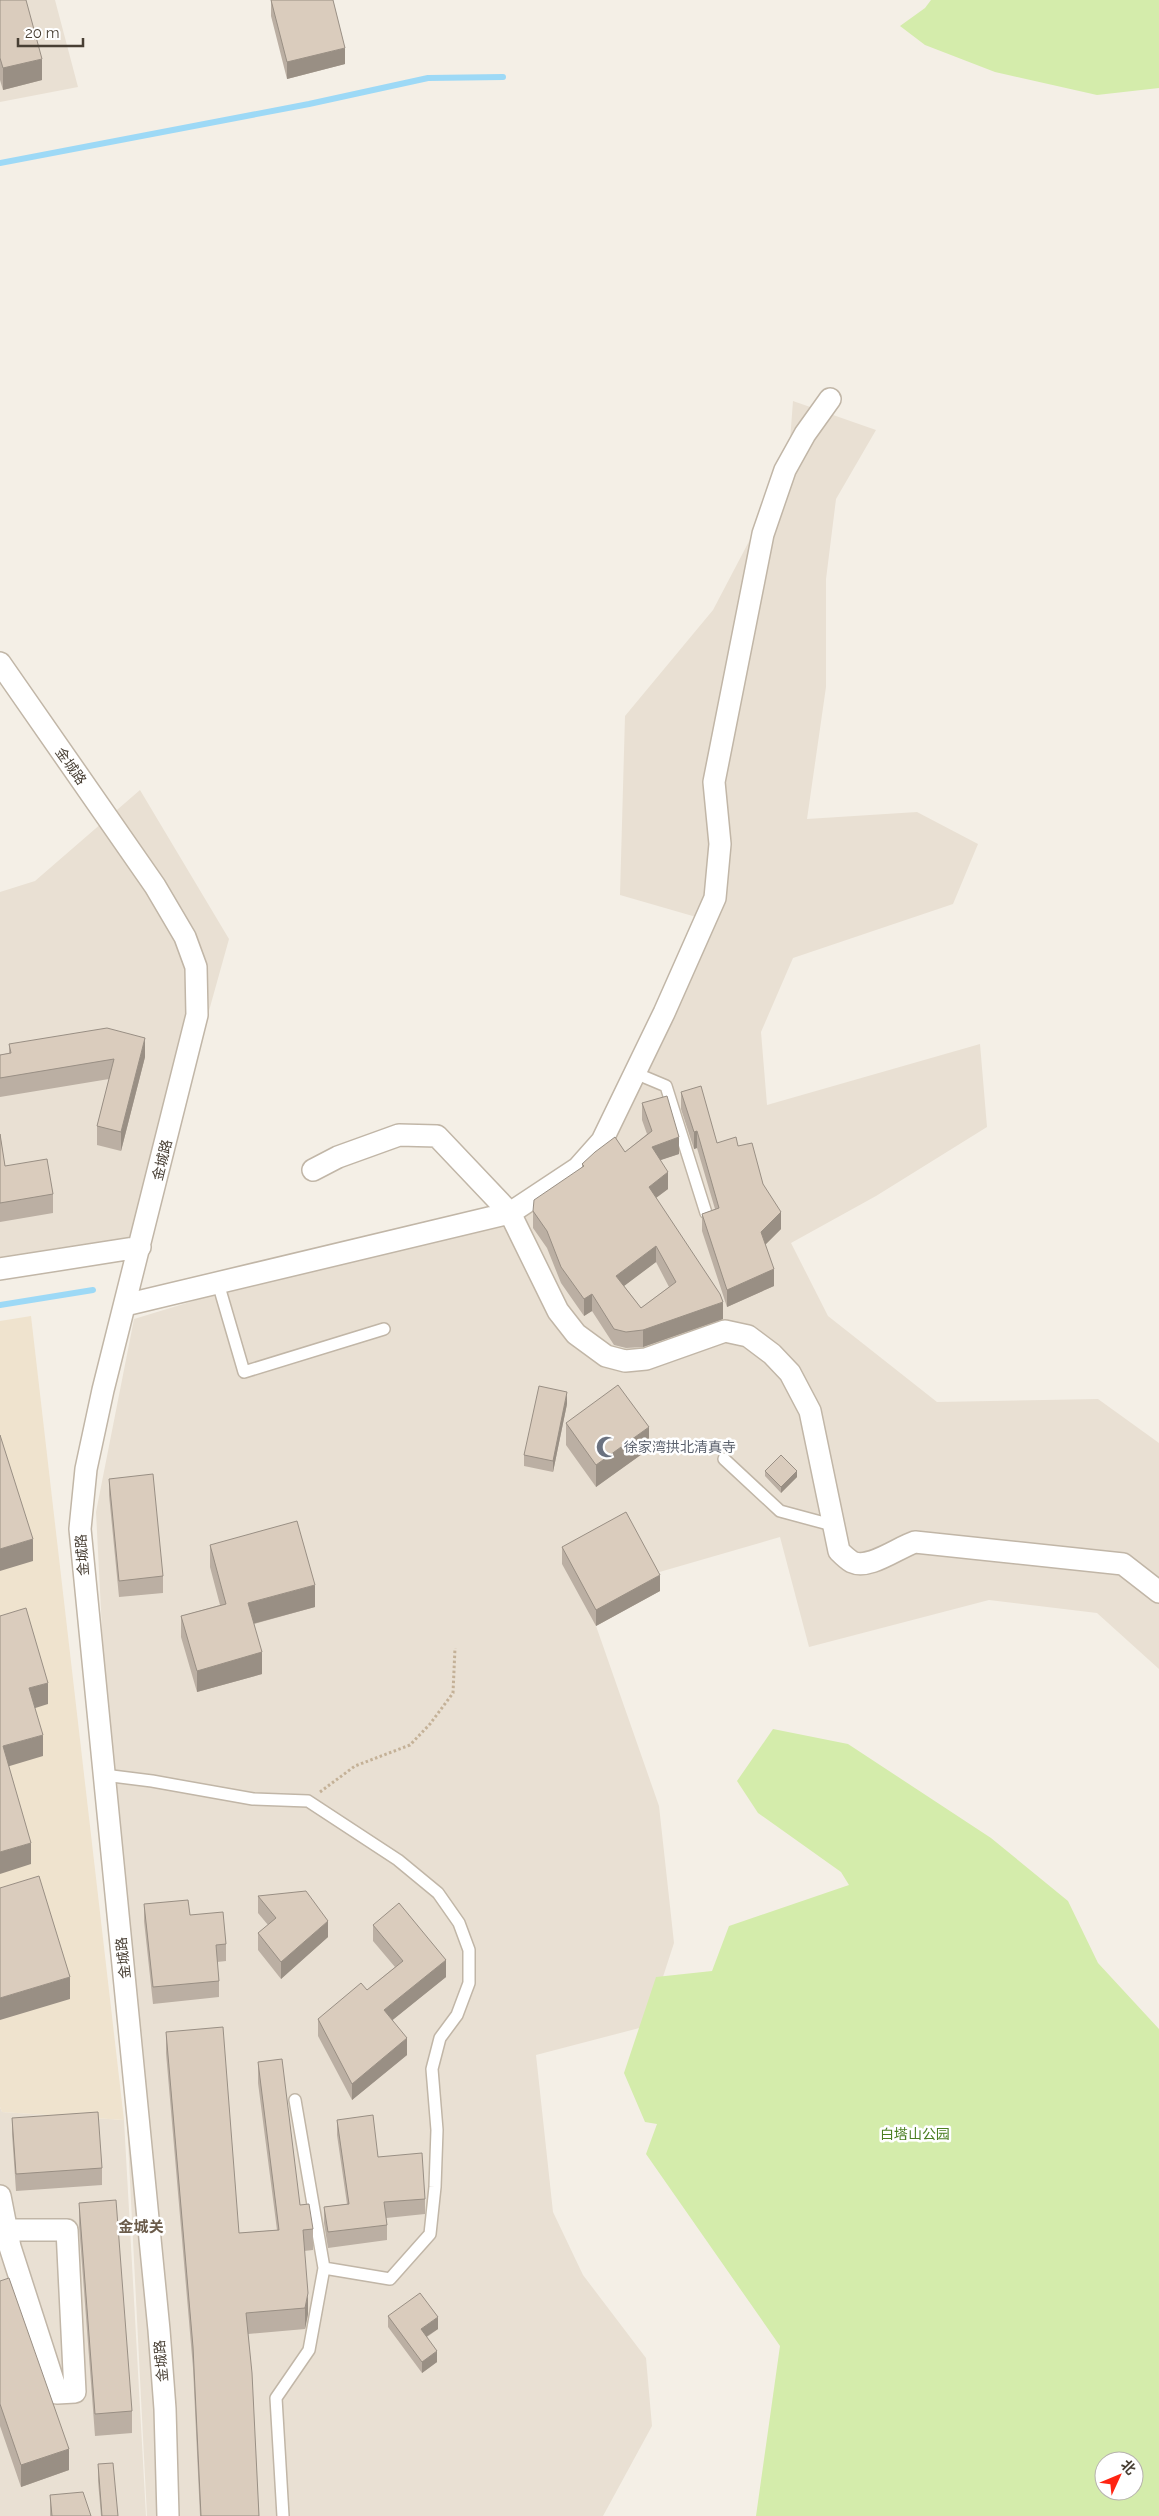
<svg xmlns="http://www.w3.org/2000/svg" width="1159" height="2516" font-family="Raleway,'Noto Sans SC',sans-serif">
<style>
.residential{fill:#e9e0d3}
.education{fill:#efe3ce}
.green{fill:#d4ecab;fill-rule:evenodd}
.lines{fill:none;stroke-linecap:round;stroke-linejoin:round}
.stream{stroke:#9dd9f6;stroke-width:6}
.service-casing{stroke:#c1b6a7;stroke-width:14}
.minor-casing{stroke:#c1b6a7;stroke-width:24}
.path{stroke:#c4b197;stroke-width:3;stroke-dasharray:2.5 2.5;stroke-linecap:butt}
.service{stroke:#fff;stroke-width:11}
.minor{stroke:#fff;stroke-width:21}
.wall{fill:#bbafa3;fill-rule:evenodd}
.shaded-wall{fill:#998f84}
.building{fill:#daccbd;stroke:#998f84;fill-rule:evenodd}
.labels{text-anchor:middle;stroke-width:5;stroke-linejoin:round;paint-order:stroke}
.street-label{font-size:14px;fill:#483f34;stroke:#fff}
.worship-label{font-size:14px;fill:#5b616d;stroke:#fff;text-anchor:start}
.park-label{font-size:14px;fill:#4c7f22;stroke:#fff}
.neighbourhood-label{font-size:15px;font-weight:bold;fill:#6b5c4b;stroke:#fff}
</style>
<rect width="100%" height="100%" fill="#f4efe6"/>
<!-- residential -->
<path class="residential" d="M0,0h55l23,87 -78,15z
M793,401l83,29 -40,69 -10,80v108l-19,132 110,-7 61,32 -25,60 -160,54 -32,74 6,73 213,-61 7,83 -111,69 -85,47 37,73 109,86 161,-3 61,44v226l-62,-56 -108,-13 -180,47 -29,-110 -162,47 -23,39 64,183 15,137 -27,83 -111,29 17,157 30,63 63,83 6,68 -49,90h-456l-51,-1004 38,-193 424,-129 51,-41 101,-228 -90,-26 5,-179 88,-106 75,-143z
M140,790l89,149 -89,319 -140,20v-386l35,-11z
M0,2107l2,5 122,8 22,396h-146z"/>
<!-- education -->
<path class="education" d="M31,1316l93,804 -122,-8 -2,-5v-786z"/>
<!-- green -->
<path class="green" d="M931,0h228v88l-62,7 -102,-23 -70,-27 -25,-19 25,-18z
M773,1729l75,15 143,94 77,63 30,62 61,66v487h-403l24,-170 -134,-192 11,-30 -12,-2 -21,-49 32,-96 56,-6 17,-45 120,-41 -8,-13 -83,-59 -21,-32zM1104,2461h30v30h-30z"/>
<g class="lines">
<!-- stream -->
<path class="stream" d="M0,163l309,-59 119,-26 75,-1
M0,1305l93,-15"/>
<!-- service casing -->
<g class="service-casing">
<path id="service" d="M635,1073l31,13 40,127
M218,1283l26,89 140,-43
M724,1459l56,52 52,14
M104,1775l48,6 101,18 55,2 90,59 40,33 21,30 10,27v33l-12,32 -17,23 -8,31 5,61 -2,57 -5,47 -40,45 -66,-11
M283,2516l-7,-118 33,-48 15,-82 -29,-168"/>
</g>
<!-- minor casing -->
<g class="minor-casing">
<path id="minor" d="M0,663l155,223 30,51 11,30 1,48 -94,375 -17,79 -6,60 79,801 6,79 3,107
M313,1170l25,-13 61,-22 38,1 73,77 48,98 18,23 30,22 19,5 21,-2 79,-28 23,5 24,18 18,19 20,38 29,140c4,4 8,8 13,11 17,8 45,-14 63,-20l208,22 36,28
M0,1269l140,-22
M125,1305l385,-92 68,-45 24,-27 62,-128 51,-115 5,-54 -6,-62 49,-248 22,-64 20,-36 25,-35
M0,2196l10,51 47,146 18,-1 -8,-162h-61"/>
</g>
<!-- path -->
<path class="path" d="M320,1792l35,-26 55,-21 20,-21 23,-31 2,-45"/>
<!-- service -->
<use href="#service" class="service"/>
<!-- minor -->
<use href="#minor" class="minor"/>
</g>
<!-- wall -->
<path class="wall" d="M0,0l42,80 -39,10 -3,-10z
M271,0l74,64 -58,15 -16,-63z
M9,1044l136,13 -24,94 -24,-6v-19l12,-47 -109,18v-42l9,-2z
M681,1092l36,51 21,3 25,38 18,45 -16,16 9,41 -47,21 -25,-76v-17l13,-5 -18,-61 -3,1 -13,-40z
M642,1103l37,51 -19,6 8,29 -12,9 67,121 -80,28 -17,1 -12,-3 -22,-34 -8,5 -23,-33 -14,-35 -14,-20v-17l49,-44v-3l43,-12 22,-18 -5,-14zM656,1262l13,25 -28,21 -17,-22z
M0,1134l5,32 48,28v19l-53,9z
M567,1404l-14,68 -29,-6v-11z
M566,1423l83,26 -53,38 -30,-42z
M765,1471l32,6 -16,16 -16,-17z
M109,1479l54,97v17l-44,4 -10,-102z
M210,1545l105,62 -61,17 8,50 -65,18 -16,-55v-21l39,-11 -10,-38z
M562,1547l98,44 -64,35 -34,-62z
M258,1896l70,41 -47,42 -23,-29v-17l10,-8 -10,-12z
M144,1904l46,11 36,29v17l-9,1 2,19v16l-66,7 -9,-83z
M373,1925l73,52 -54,43 15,35 -55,45 -34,-64v-17l49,-29 28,-23 -22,-26z
M166,2032l73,201 38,-3 -19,-147v-21l42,143 13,24v21l-9,1 4,63 -3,15 -57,5 11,182h-59l-7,-148 -27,-315z
M12,2118l90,50v17l-86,6 -4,-57z
M337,2120l88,79v15l-39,4 1,7v15l-59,8 -4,-25v-16l23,-3 -10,-69z
M79,2203l53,208v22l-37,3 -16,-211z
M0,2281l69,189 -48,17 -21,-61z
M388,2316l50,13 -11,8 10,25 -15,11 -34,-46z
M98,2464l20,52h-17l-3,-35z
M50,2495l41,21h-41z"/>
<!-- shaded-wall -->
<path class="shaded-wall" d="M345,48v16l-58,15v-17z
M42,59v21l-39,10v-22z
M145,1038v19l-24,94v-19z
M697,1131v17l-3,1v-17z
M679,1137v17l-27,9v-16z
M668,1172v17l-19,14v-16z
M781,1212v17l-20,20v-17z
M656,1246v16l-40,30v-16z
M774,1269v17l-47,21v-17z
M592,1294v17l-8,5v-17z
M723,1302v17l-80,28v-17z
M567,1392v12l-14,68v-11z
M649,1427v22l-53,38v-22z
M797,1471v6l-16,16v-6z
M33,1539v22l-33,10v-22z
M660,1575v16l-64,35v-16z
M315,1585v22l-67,18v-22z
M262,1652v22l-65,18v-21z
M48,1683v21l-19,6v-22z
M43,1735v21l-40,12v-22z
M31,1843v21l-31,10v-22z
M328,1921v16l-47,42v-17z
M446,1960v17l-62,50v-17z
M70,1977v22l-70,21v-22z
M407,2038v17l-55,45v-16z
M308,2293v21l-3,15v-21z
M438,2317v12l-17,11v-11z
M437,2351v11l-15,11v-11z
M69,2449v21l-48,17v-22z"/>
<!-- building -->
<path class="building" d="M0,0h26l16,59 -39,9 -3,-10z
M271,0h62l12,48 -58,14z
M107,1028l38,10 -24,94 -24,-6 17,-67 -114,19v-23l11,-2 -2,-9z
M701,1086l16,57 19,-6 2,9 14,-3 11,41 18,28 -20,20 13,37 -47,21 -25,-76 17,-6 -22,-77 -3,1 -13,-40z
M667,1096l12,41 -27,10 16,25 -19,15 71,107 3,8 -80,28 -17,2 -12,-3 -22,-35 -8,5 -23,-32 -14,-36 -14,-20 1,-11 50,-34 -2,-2 13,-12 20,-15 10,15 27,-21 -10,-28zM656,1246l20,36 -35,26 -25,-32z
M0,1134l5,32 42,-7 6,35 -53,9z
M618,1385l31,42 -53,38 -30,-42z
M539,1386l28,6 -14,69 -29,-6z
M0,1435l33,104 -33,10z
M781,1455l16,16 -16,16 -16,-16z
M153,1474l10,102 -44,5 -10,-102z
M626,1512l34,63 -64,35 -34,-63z
M297,1521l18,64 -67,18 14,49 -65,19 -16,-55 45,-12 -16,-59z
M26,1608l22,75 -19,5 14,47 -40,11 28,97 -31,9v-236z
M39,1876l31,101 -70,21v-110z
M306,1891l22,30 -47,41 -23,-29 18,-15 -18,-22z
M188,1900l2,15 33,-3 3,32 -10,1 3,36 -66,6 -9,-83z
M399,1903l47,57 -62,50 23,28 -55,46 -34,-65 43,-36 6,7 36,-29 -30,-36z
M223,2027l16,206 40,-3 -21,-168 24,-3 18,146 9,-1 4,25 -10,1 5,63 -3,15 -59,5 6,60 7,143h-58l-8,-169 -27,-315z
M98,2112l4,56 -86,6 -4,-56z
M373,2115l5,42 44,-4 3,46 -41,3 3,23 -59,7 -4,-25 25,-3 -12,-84z
M116,2200l16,211 -37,3 -16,-211z
M9,2278l60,171 -48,16 -21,-61v-123z
M420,2293l18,24 -17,12 16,22 -15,11 -34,-46z
M113,2463l5,53h-16l-4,-52z
M83,2492l8,24h-39l-2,-21z"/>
<!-- icons -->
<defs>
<g id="mosque-bare" transform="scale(1.725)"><path d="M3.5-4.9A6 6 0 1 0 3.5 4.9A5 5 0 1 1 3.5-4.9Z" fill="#6b7280" stroke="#fff" stroke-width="2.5" paint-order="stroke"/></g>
</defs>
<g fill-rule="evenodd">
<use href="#mosque-bare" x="607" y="1447"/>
</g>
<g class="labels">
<!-- street labels -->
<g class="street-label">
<text transform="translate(71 766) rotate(55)" y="5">金城路</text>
<text transform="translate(162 1160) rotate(-76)" y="5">金城路</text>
<text transform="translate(82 1555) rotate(-94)" y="5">金城路</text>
<text transform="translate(123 1958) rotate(-96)" y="5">金城路</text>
<text transform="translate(161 2361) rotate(-95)" y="5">金城路</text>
</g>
<!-- worship labels -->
<g class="worship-label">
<text x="624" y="1452">徐家湾拱北清真寺</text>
</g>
<!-- park labels -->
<g class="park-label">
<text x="915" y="2139">白塔山公园</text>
</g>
<!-- neighbourhood labels -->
<g class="neighbourhood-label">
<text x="141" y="2232">金城关</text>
</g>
</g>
<!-- north arrow -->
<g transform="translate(1119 2476) rotate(46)"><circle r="24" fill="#ffffff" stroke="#b6b2ae"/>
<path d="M0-4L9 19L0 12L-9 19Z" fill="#ff2412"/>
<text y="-8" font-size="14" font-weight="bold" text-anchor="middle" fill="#483f34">北</text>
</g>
<!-- scale -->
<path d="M18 38v8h65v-8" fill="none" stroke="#483f34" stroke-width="2.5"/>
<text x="25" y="38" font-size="15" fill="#483f34" stroke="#ffffff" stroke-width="4" paint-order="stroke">20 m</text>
</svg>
